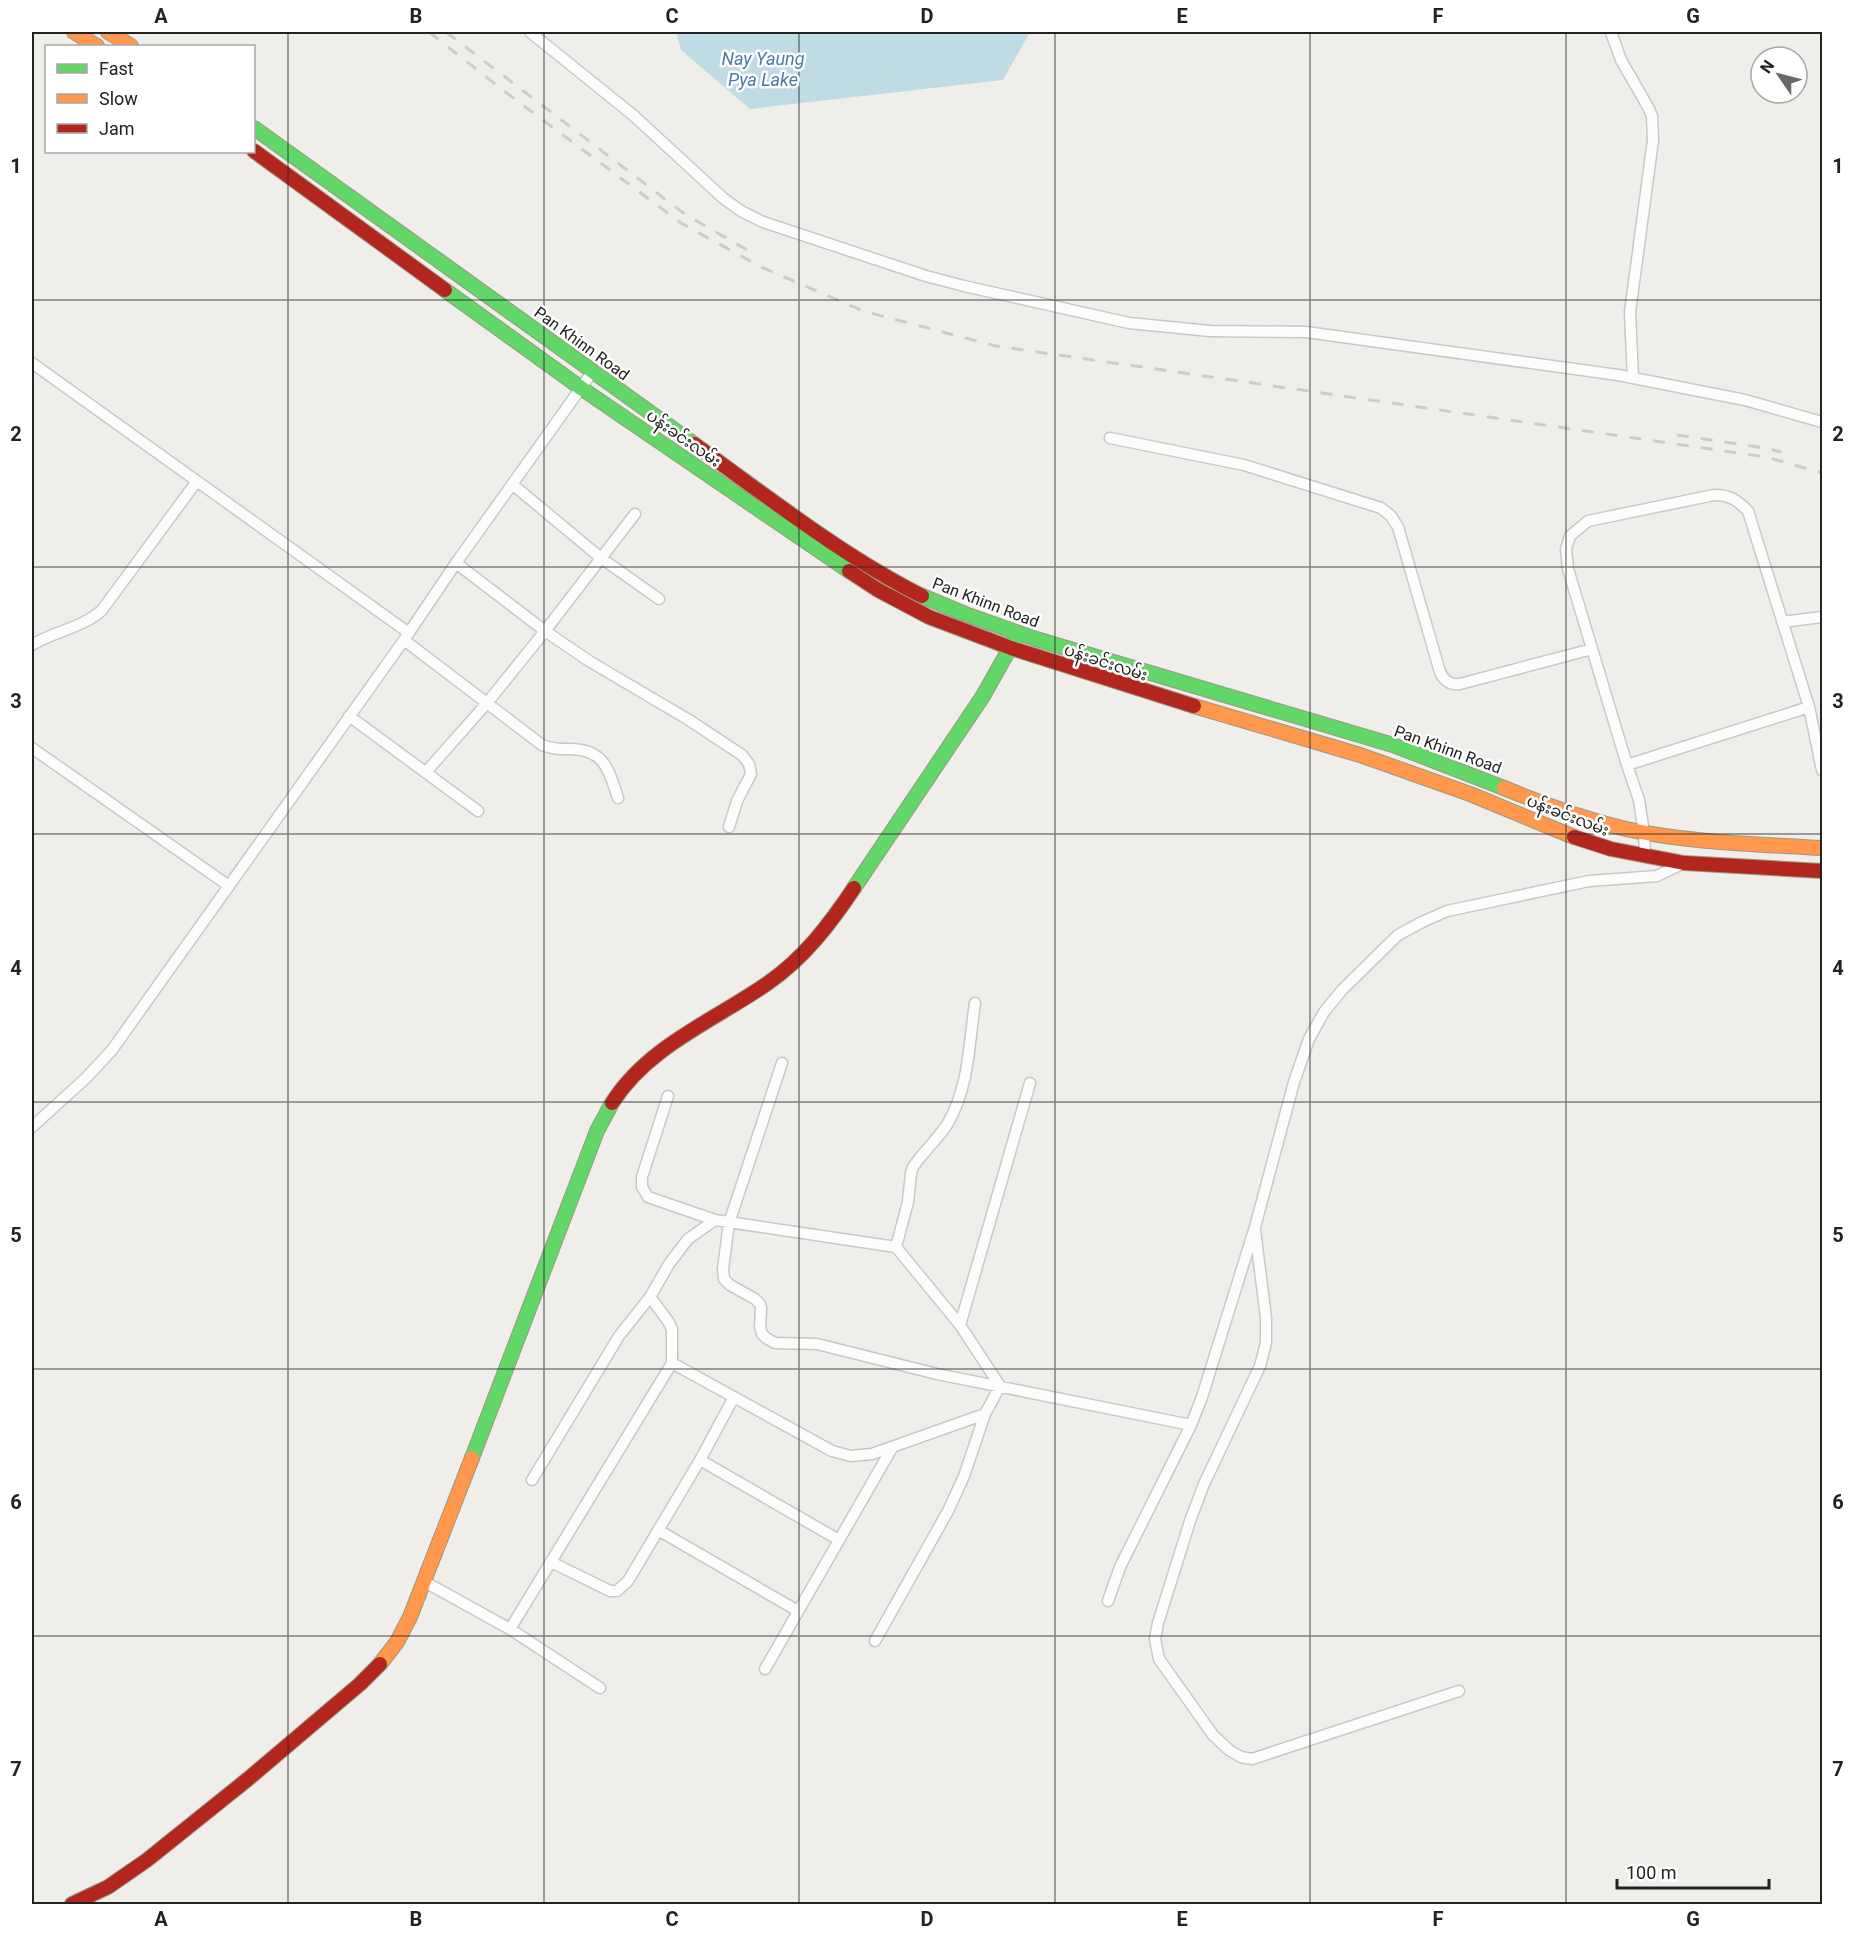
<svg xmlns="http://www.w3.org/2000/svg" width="1854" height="1936" font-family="Roboto,'Noto Sans Myanmar',sans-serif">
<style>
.water{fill:#bfdbe3}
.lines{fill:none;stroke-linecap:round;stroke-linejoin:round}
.street-casing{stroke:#c9c8c7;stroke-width:13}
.fast-casing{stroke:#999a82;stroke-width:16}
.slow-casing{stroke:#999a82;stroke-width:16}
.jam-casing{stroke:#999a82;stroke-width:16}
.street{stroke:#fdfcfc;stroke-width:10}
.fast{stroke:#63d668;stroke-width:14}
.slow{stroke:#ff974d;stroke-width:14}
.jam{stroke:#b3261e;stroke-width:14}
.rail{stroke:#ccc;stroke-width:3;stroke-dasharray:12 12;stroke-linecap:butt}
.grid{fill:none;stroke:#222;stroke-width:1.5;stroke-opacity:0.55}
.labels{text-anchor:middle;stroke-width:5;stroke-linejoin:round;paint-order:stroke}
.street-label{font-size:16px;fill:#222;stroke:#fff}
.water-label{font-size:18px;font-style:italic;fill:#4a7aab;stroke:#fff}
.neatline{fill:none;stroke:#222;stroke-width:2}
.grid-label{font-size:20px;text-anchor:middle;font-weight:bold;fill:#222}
</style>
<rect width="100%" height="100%" fill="#f0eeeb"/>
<!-- water -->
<path class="water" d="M676,32h354l-27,48 -253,29 -69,-59z"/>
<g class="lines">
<!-- street casing -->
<g class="street-casing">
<path id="street" d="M530,32l103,83 90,83 18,13 22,11 163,54 38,10 165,37 81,8 96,1 312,43 127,25 77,22
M1611,32l10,28 27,47 4,9 1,24 -23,172 3,66
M32,363l377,270
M1110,438l134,27 137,43 10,8 7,11 42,145c4,9 10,13 20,12l132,-35
M512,484l89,74 58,41
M456,563l89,68 44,30 100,59 53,35 7,9 2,10 -14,27 -8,26
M1782,622l40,-5
M404,640l138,105c10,4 17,4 28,4 35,0 39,22 48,49
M32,645c22,-14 51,-17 70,-35l95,-129
M349,716l129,95
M32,748l197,138
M1627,765l182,-58
M426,772l61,-69 58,-72 90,-117
M1645,855l-1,-22 -5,-33 -12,-35 -59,-196 -2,-20 4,-13 18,-15 126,-26c16,0 23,5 34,16l61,196 13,63
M782,1063l-53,160 -6,46 1,10 6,6 25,14 5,5 1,4 -1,19 2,7 4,4 9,5 42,1 120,30 254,51
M668,1096l-26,81v10l6,10 67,23 181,27 64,78 40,61 -15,28 -21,62 -16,35 -73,130
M32,1127l54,-49 26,-28 292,-410 52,-77 137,-192
M1255,1230l11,88v25l-6,23 -56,118 -14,37 -32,102 -3,16 4,20 54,76 16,15 12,7 11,2 207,-68
M896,1247l12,-45 3,-29 2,-6c10,-15 25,-28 35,-44 21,-36 21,-80 27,-120
M650,1297l18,24 4,8v34l160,88 19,5 21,-2 113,-40
M960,1325l70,-242
M700,1460l139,80
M532,1480l87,-144 31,-39 19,-33 19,-25 27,-19
M658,1530l140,81
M551,1562l59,29h7l11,-10 72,-121 34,-63
M425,1582l85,47 90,59
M1108,1601l12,-34 71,-142 11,-28 53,-170 39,-145 15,-43 15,-27 18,-22 56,-55 24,-13 25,-11 142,-30 68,-5 27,-13
M510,1629l162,-266
M765,1669l127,-221"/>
</g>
<!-- fast casing -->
<g class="fast-casing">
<path id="fast" d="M254,128l440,316
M445,290l136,98 268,183
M922,596l43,18 71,25 357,106 111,43
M854,888l129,-192 32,-57
M472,1458l125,-327 15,-28"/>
</g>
<!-- slow casing -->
<g class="slow-casing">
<path id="slow" d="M74,32l23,14
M108,32l23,14
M1194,706l166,49 110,39 104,43
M1504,788c39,16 80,31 122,41 64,14 131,15 196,19
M380,1664l17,-22 13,-25 62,-159"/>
</g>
<!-- jam casing -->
<g class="jam-casing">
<path id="jam" d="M254,151l191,139
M694,444c74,53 147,111 228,152
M849,571l29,19 51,27 82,31 183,58
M1574,837l37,12 73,14 138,8
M612,1103c36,-57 103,-83 156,-120 36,-25 62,-59 86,-95
M72,1904l36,-17 39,-27 101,-81 112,-95 20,-20"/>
</g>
<!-- street -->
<use href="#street" class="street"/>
<!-- fast -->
<use href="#fast" class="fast"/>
<!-- slow -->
<use href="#slow" class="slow"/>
<!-- jam -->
<use href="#jam" class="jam"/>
<!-- rail -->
<path class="rail" d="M429,32l79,62 173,129 80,44 102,44 133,35 770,111 56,16
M446,32l240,183 63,36
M1677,435l88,13 16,4"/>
</g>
<!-- grid -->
<path class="grid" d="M288,32v1872M544,32v1872M799,32v1872M1055,32v1872M1310,32v1872M1566,32v1872M32,300h1790M32,567h1790M32,834h1790M32,1102h1790M32,1369h1790M32,1636h1790"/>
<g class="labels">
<!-- street labels -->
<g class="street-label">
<text transform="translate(582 343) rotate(36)" y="6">Pan Khinn Road</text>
<text transform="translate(684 438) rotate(35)" y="6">ပန်းခင်းလမ်း</text>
<text transform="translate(986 602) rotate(21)" y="6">Pan Khinn Road</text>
<text transform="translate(1106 662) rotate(18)" y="6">ပန်းခင်းလမ်း</text>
<text transform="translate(1448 749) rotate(20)" y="6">Pan Khinn Road</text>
<text transform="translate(1568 815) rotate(21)" y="6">ပန်းခင်းလမ်း</text>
</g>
<!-- water labels -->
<g class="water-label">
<text x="763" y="65">Nay Yaung<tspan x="763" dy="21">Pya Lake</tspan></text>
</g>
</g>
<!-- border -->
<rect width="1854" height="1936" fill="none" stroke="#ffffff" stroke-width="66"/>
<!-- legend -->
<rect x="45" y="45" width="210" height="108" fill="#ffffff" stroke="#a7a7a7" stroke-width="1.5"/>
<rect x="57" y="64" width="30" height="9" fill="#63d668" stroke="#a7a7a7" stroke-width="1.5"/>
<text x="99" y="75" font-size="18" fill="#222222">Fast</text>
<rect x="57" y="94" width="30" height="9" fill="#ff974d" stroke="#a7a7a7" stroke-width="1.5"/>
<text x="99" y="105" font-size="18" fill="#222222">Slow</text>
<rect x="57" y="124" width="30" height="9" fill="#b3261e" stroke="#a7a7a7" stroke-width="1.5"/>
<text x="99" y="135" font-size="18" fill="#222222">Jam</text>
<!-- north arrow -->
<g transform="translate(1779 75) rotate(305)"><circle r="28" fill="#ffffff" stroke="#a7a7a7" stroke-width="1.5"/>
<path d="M0-4.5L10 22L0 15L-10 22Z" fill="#6a6968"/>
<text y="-9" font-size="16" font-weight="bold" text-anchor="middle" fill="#222222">N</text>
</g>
<!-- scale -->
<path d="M1617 1879v9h152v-9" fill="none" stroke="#222222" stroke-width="3"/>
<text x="1626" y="1879" font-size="18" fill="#222222" stroke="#ffffff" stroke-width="4.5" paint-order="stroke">100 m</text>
<rect x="33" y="33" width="1788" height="1870" class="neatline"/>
<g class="grid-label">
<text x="161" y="23">A</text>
<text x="416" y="23">B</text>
<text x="672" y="23">C</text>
<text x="927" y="23">D</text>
<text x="1182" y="23">E</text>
<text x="1438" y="23">F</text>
<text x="1693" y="23">G</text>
<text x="16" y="173">1</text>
<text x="1838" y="173">1</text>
<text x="16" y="441">2</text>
<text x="1838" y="441">2</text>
<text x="16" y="708">3</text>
<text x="1838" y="708">3</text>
<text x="16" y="975">4</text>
<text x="1838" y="975">4</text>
<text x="16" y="1242">5</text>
<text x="1838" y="1242">5</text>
<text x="16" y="1509">6</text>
<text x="1838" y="1509">6</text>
<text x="16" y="1776">7</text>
<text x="1838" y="1776">7</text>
<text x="161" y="1926">A</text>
<text x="416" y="1926">B</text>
<text x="672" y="1926">C</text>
<text x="927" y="1926">D</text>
<text x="1182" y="1926">E</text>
<text x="1438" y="1926">F</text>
<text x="1693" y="1926">G</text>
</g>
</svg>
